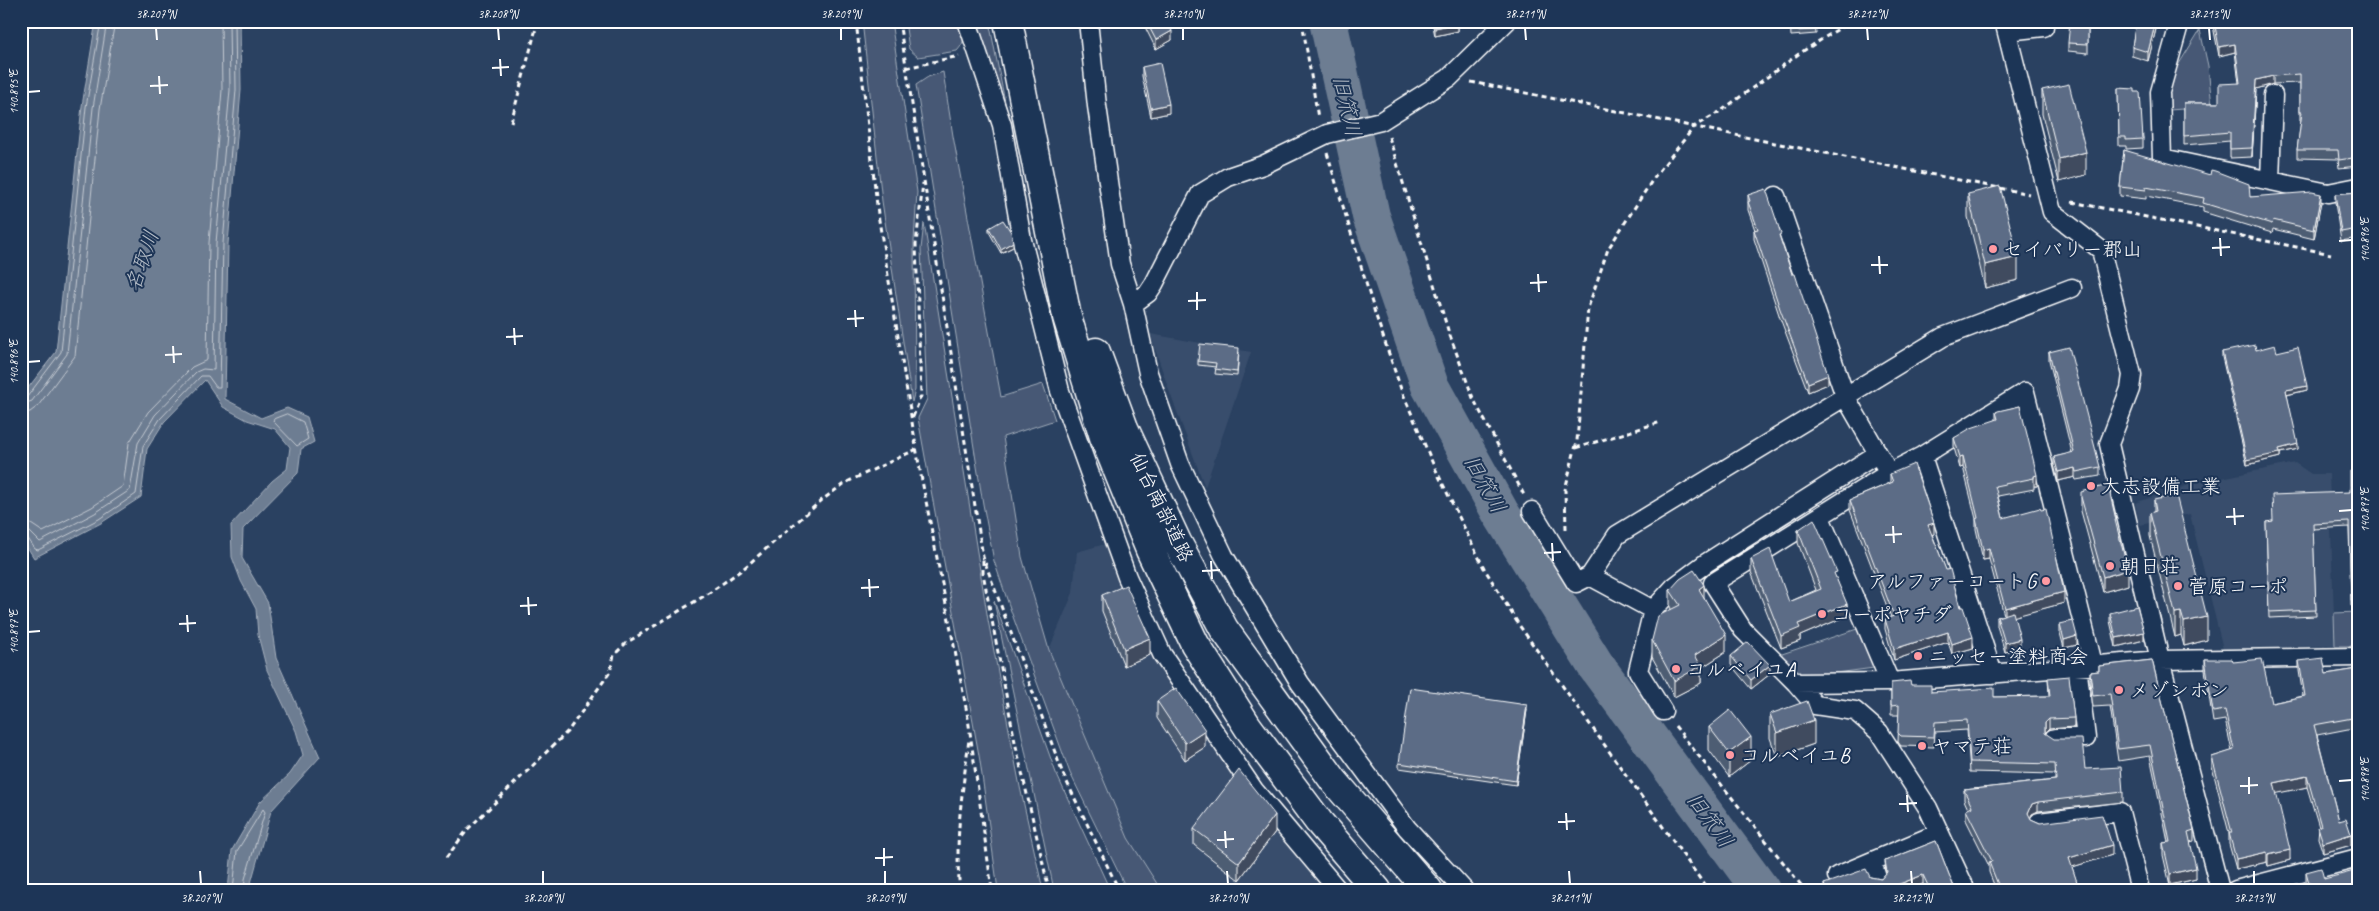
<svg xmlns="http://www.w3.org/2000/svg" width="2379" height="911" font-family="Caveat,'Klee One',sans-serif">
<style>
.built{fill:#394e6c}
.green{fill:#465975;stroke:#a2acba}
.water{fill:#6d7d92;stroke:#a7b1be}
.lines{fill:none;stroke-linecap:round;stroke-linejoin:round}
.shore{stroke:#c5cbd3;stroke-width:1}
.river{stroke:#6d7d92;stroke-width:38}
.minor-casing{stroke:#fff;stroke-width:21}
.motorway-casing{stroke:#fff;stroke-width:31}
.path{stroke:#fff;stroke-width:3;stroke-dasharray:5 4;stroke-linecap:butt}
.minor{stroke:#1d3557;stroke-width:18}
.motorway{stroke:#1d3557;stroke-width:28}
.wall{fill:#4e5d73;stroke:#fff}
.shaded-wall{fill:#404c5e;stroke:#fff}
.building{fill:#5b6c86;stroke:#fff}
.ticks{fill:none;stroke:#fff;stroke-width:2}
.poi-dot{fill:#ff9aa2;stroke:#1d3557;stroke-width:2}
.labels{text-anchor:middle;stroke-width:4;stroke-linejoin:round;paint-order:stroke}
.poi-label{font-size:20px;fill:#fff;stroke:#1d3557;text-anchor:start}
.street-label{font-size:20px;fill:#fff;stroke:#1d3557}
.water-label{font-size:21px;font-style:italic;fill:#b6bec8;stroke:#1d3557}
.neatline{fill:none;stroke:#fff;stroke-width:2}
.ticks-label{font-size:12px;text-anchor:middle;fill:#fff}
</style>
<rect width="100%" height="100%" fill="#2a4161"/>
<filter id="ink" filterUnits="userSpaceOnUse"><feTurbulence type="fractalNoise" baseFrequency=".02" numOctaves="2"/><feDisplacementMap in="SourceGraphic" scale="10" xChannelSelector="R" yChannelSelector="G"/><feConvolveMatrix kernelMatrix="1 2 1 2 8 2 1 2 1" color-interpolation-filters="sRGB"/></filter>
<g filter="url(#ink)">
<!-- built -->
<path class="built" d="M1150,334l101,18 -46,135 -35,-94z
M2295,463l16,11h18l6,172 -112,3 -33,-135 -50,11 -5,-22 57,-19z
M1105,544l40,88 95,151 83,107h-162l-33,-52 -79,-188 24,-57 4,-41z"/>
<!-- green -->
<path class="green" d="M862,21h29l26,171 -3,49 1,149 -3,12 -30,-201z
M905,21h56c3,13 6,19 -4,30l-39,6 -9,-8z
M977,21h12l17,86 -26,-76z
M2200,30l8,36 4,41 -43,3v-30z
M943,72l10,64 48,261 42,-13 12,36 -52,17 19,120 27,93 79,188 33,52h-34l-57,-117 -58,-159 -18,-53 -11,-57 -67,-419 12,-8z
M924,223l64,397 32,167 23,103h-45l-18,-129 -62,-343 9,-19 -6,-150z
M994,601l62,172 54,117h-56z
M2358,612v34h-23l-1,-33z
M1857,629l17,39 -75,10 -20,-23z"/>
<!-- water -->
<path class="water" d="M96,21h144l1,69 -13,154 -3,155 36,19 26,-10 20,9 7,25 -13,7 -3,24 -55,56 -1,29 26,45 8,55 44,99 -49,54 -22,79h-21l4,-40 28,-48 30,-28 13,-19 -7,-24 -29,-61 -9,-35 -2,-26 -15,-28 -9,-24 -1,-32 41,-44 15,-12 3,-22 -15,-18 -28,-9 -24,-13 -18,-27 -41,42 -17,27 -6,48 -40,26 -67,35 -13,-21v-140l35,-45 26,-246z"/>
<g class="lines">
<!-- shore -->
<path class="shore" d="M21,399l6,-2 34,-45 25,-245 15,-86
M21,405l11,-4 35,-47 26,-246 14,-87
M21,413l9,-1 8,-6 37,-50 25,-247 15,-88
M287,414l16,8 5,17 -11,7 -24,-25 1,-2z
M21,522l10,2 12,8 49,-25 31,-21 6,-43 19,-31 44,-45 15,-7 2,-117 13,-153 -1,-69
M21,529l8,2 11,11 55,-29 35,-23 8,-47 17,-28 41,-43 7,-3 11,1 2,-127 14,-153 -1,-69
M21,535l6,2 8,12 3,1 61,-31 37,-25 7,-48 17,-27 41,-43h7l8,11h4l3,-144 13,-153 -1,-69
M233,890l4,-39 26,-42 2,3 -20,67 -1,11"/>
<!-- river -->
<path class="river" d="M1328,21l43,195 59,170 70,126 96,154 165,224"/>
<!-- minor casing -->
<g class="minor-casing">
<path id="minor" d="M967,21l35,104 20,115 38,151 67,186 35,77 92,136 84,100
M1088,21l9,85 23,158 13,40 15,69 32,91 44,92 76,127 107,145 57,62
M2004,21l48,191 49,38 31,125 -2,14 -21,55 51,216 60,230
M2180,21l-20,71 2,66 166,35 30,-6
M2007,31l37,-4v-6
M2270,181l3,-86
M1776,196l69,200 39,68
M1133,304l15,-11 6,-9 46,-90 28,-17 35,-12 64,-31 54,-13 68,-43 58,-57
M1877,454l-171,109 -32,24 -21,23 -63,-34 27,-41 326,-198 129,-49
M1922,456l71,218
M1532,511l44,72 14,-7
M1820,517l70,165
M1653,610l-15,61 25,40
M1796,683l94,-1 270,-22 198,-3
M2054,738h32l-9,-72
M2039,822l81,-10 20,78
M1872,862l5,16
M1837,876l102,-43
M1966,890l-38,-82 -49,-76 -24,-21 -40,-6 -19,-22 -53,-53 -30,-47 176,-110 33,-17 103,-64 68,272
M2236,890l122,-32"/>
</g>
<!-- motorway casing -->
<g class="motorway-casing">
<path id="motorway" d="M1008,21l59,296 37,120 46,113 45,94 53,83 71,95 58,68
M1096,352l28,76 53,114 47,87 110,152 94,109"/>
</g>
<!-- path -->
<path class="path" d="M856,21l22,193 41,251 49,253 24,172
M899,21l84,536 80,217 56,116
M1302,21l16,97
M906,68l53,-12
M1471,82l558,112
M511,122l27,-101
M1389,137l59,193 25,68 51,97
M1327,153l48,160 26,76 32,75 51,104 35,57 189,265
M2072,202l259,52
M913,417l8,-21 -5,-152 7,-61
M1576,448l85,-26
M1566,529l-1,-39 12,-49 11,-133 20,-59 47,-73 40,-50 26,-15 79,-58 51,-32
M983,560v13l32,169 34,148
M1675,726l130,164
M446,858l22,-29 100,-98 42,-59 4,-17 12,-12 83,-50 34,-24 79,-69 23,-17 72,-34
M984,888v2
M960,890c-6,-51 3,-101 9,-151"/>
<!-- minor -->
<use href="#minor" class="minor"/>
<!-- motorway -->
<use href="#motorway" class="motorway"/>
</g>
<!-- wall -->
<path class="wall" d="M1142,21h25l5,19 -16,9z
M1432,21h26v10l-23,5z
M1790,21h25l1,13 -25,2z
M2088,21v32l-20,-2v-8z
M2136,21h22l-10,40 -16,-5v-9z
M2212,21h146v145l-19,2 -1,-9 -41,-1v-8l4,-29h-1v-38l-27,1 -17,5 -4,68 -22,1v-17l-46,4v-42h35l20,-20 -4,-31 -16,4z
M1142,67l27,46 -18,4 -9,-41z
M2118,88l17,4 8,47v9l-17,1v-3h-7z
M2042,90l44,85 -27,7 -17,-68z
M2124,150l126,47 71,5 -7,37 -41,-10 -1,4 -69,-21v-5l-57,-11v3l-26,-3v-9z
M2358,192v46l-17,3 -6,-38v-9z
M1968,194l50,86 -33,8 -17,-71z
M1748,195l33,46 47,143 -20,8 -28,-74 -26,-79v-9h1l-7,-20z
M989,228l24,19 -12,6 -12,-21z
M2256,350l21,2 30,38 -20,5 11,54 -18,4v4l-33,8 -25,-108v-5z
M1239,352l-2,24 -22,-2 1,-7 -18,-2v-4z
M2049,352l51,115v9l-24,4 -1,-3 -17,4 -4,-16v-8l18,-4 -23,-93z
M2020,406l17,80h-3v3l-36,7 5,22 61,85 -50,13 6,32 -15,4 -8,-26v-9l7,-2 -15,-56 -6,1 -7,-31v-10l-13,-52 -3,1 -6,-20v-10l42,-18v-8z
M2358,471v134l-7,1 -2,-79 -36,2 3,87 -47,2 -3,-96 7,-1 77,-29z
M1890,474l44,60h-2l28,73 13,41 -21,6 -4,-12 -54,18 -9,-31v-10l6,-2 -41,-107v-10l40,-17z
M2081,497l35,29 12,59 -25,7 -22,-81z
M2154,500l53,140 -23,6 -3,-11 -6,2 -25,-101v-23l4,-1z
M1798,530l39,50 10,36 -47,20v5l-19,7 -30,-76v-13l38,43 27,-12 -18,-47z
M1670,590l34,7 22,55 -25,16v15l-27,14 -22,-40v-17l19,-31 -1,-2z
M1102,595l48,60 -26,11 -22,-55z
M2110,613l34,27 -28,7 -6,-26z
M2060,624l17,21 -13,3 -4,-15z
M1731,656l39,18 -19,15 -20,-24z
M2205,659l28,3 39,41 31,-7 -4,-25v-10l27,13 32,-5v58l-41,8 22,86 12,24 -28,8 -5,-15 1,-11 -12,-40 -31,6 14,67 -22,6 -1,-4 -31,7 -7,-25v-11l-17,-66v-10l20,-6 -7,-31 -12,2 -8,-52z
M2152,660l42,170v11l-4,1 6,37 -26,6 -7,-30v-12l5,-1 -18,-86 -32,5 -8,-55 -17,1 -3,-24v-11l9,-1v-5z
M2048,678l26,40v9l-25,2 -4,4 40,36 38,23v10l-85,9 -6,3 -2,4 1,1 81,36 -40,12 7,23h-83l-7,-18v-6l-23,-46v-10l2,-1 -4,-9v-10l91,-10v-6l-85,-2 -3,-42 -32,2 -1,15 -33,-1 -3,-4 1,-27h-8v-32l20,2 20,7 63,5 55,-1z
M1157,701l48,46 -20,13 -28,-42z
M1527,710l-11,75 -117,-17v-5z
M1770,714l44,30 -37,13 -7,-19z
M1709,727l42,33 -22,17 -20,-27z
M1194,829l81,3 -36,48 -45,-35z
M1936,841l19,49h-29l-3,-6 -15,6h-84v-6l46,-7 11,2 5,-6 -1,-12z
M2306,872l18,7 34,11h-51l-1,-6z"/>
<!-- shaded-wall -->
<path class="shaded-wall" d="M2156,21h2l-10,40v-9z
M1458,23v8l-23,5v-8z
M1172,31v9l-16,9v-9z
M2235,44v8l-16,4v-9z
M2273,76v8l-17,5 -4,68 4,-77z
M1169,104v9l-18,4v-9z
M2086,152v23l-27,7v-23z
M2321,194v8l-7,37v-9z
M1013,242v5l-12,6v-4z
M2018,257v23l-33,8v-23z
M1828,375v9l-20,8v-9z
M2307,386v4l-21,5v-5z
M2298,444v5l-18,4v4l-33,8v-5l32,-11z
M1963,456v11l-3,1v-11z
M2075,468v9l-17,4v-9z
M2037,475v11h-3v-10z
M1934,523v11l-6,2v-11z
M1989,548v11l-6,1v-10z
M2128,570v15l-25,7v-15z
M1704,585v17l-5,-13z
M2064,592v11l-59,16v-11z
M1847,604v12l-47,20v5l-19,7v-12l17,-12z
M2181,612v23l-6,2v-24z
M2207,617v23l-23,6v-24z
M1948,632v10l-54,18v-11z
M2144,632v8l-28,7v-9z
M1726,635v17l-25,16v15l-27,14v-16l21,-26z
M2077,636v9l-13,3v-8z
M1973,637v11l-21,6v-10z
M1150,638v17l-26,11v-17z
M2020,639v9l-15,4v-9z
M1770,665v9l-19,15v-9z
M1527,705v5l-11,75v-4z
M2049,719v10l-4,4v-10z
M1814,720v24l-37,13v-24z
M1205,730v17l-20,13v-17z
M1751,737v23l-22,17v-24z
M2307,776v11l-33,7v-11z
M2038,802v9l-6,3 -4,9v-10l4,-9z
M1275,815v17l-36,48v-17z
M2351,834v11l-28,8v-10z
M2112,845v10l-43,13v-10z
M2290,850v10l-22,6v-11z
M2267,852v10l-31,7v-10z
M2196,868v11l-26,6v-11z
M1923,875v9l-15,6h-19v-2z
M2004,886v4h-5v-3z"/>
<!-- building -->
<path class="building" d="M1146,21h21l5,10 -16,9z
M1434,21h24v2l-23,5z
M1790,21h25l1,9 -25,1z
M2070,21h18v23l-20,-1z
M2136,21h20l-8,31 -16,-5z
M2214,21h144v136l-19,3 -1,-10h-41l5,-38h-2v-38l-27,2 -17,4 -4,68 -22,1v-17l-46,4v-33h35v-19l21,-1 -5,-39 -16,3z
M1160,63l9,41 -18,4 -9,-41z
M2069,84l17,68 -27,7 -17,-69z
M2118,88l17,1v3h5l3,47 -17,1v-3h-7z
M2124,150l86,25 1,-5 4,1 34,13 1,13 62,-5 9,2 -7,36 -41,-10 -1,4 -69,-21 1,-5 -58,-11v3l-26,-3z
M2000,186l18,71 -33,8 -17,-71z
M1766,189l15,45 -2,1 13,39h3l33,101 -20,8 -28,-74 -26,-79 4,-1 -10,-27 2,-1 -2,-6z
M2358,192v37l-17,3 -6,-38z
M1003,220l8,12 2,10 -12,7 -12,-21z
M1200,344l39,4 -2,24 -22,-3 1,-6 -18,-2z
M2255,345l1,5 19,-5 2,7 21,-5 9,39 -21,4 12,54 -19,5 1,4 -33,7 -25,-108z
M2069,347l31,120 -24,5 -1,-4 -17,4 -4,-15 20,-5 -25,-100z
M2020,406l17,69 -3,1v2l-39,8 8,32 37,-10 1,2 5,-1 18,83 -59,16 -16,-60 -6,2 -7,-31 2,-1 -9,-37 -6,-25 -3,1 -6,-19 17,-10 27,-9 -2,-7 2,-1z
M1914,464l20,59 -6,2 18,45 4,-1 10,38h3l10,30 -21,7 -4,-12 -54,17 -9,-30 9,-3 -44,-116 43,-18 -3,-8z
M2350,471h8v129h-7l-2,-78 -36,2 3,86 -47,2 -3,-90 7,-1 -1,-26 78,-3z
M2108,485l8,35h-1l13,50 -25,7 -22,-80v-5z
M2176,495l31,122 -23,5 -3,-10 -6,1 -25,-100 6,-2 -2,-11z
M1814,519l23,53 -3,1 13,31 -49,20 2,4 -19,8 -30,-77 19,-10 19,53 32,-13 -23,-59z
M1694,570l10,15 -5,4 27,46 -31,20 6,11 -27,15 -22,-41 6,-24 22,-11 -10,-15 10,-11z
M1126,585l24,53 -26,11 -22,-54z
M2137,606l7,26 -28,6 -6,-25z
M2013,612l7,27 -15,4 -8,-26z
M2073,621l4,15 -13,4 -4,-16z
M1748,642l22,23 -19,15 -20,-24z
M2323,658l3,16 32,-5v48l-44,8 25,96 7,-2 5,15 -28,9 -5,-16 3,-1 -14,-50 -33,7 16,67 -22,5 -1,-3 -31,7 -7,-26h3l-20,-76 22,-7 -9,-40 -12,2 -8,-53h27l1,3 29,-3 10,44 33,-7 -6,-35z
M2152,660l42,170 -6,2 8,36 -26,6 -7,-31 7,-1 -20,-97 -32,4 -8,-55 -17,2 -3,-24 9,-1v-5z
M2069,676l5,42 -25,1 -4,4v10l9,6h28l3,30 36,-2 2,25 -85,10 -6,2 -4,9 3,6 9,4 62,-8 10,30 -43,13 8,24 2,8h-73l-2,-4 -5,1 -10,-25 3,-1 -26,-51 6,-3 -8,-17 92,-10 -1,-16 -85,-2 -3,-42 -32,2 -1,15 -33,-1 -3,-3 1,-28 -8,1v-23l19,-2 1,4h20v7l63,-4v9l56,-1 -2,-18z
M1176,688l29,42 -20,13 -28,-42z
M1410,688l117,17 -11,76 -117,-18z
M1807,701l7,19 -37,13 -7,-19z
M1730,710l21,27 -22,16 -20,-26z
M1239,770l36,45 -36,48 -45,-34z
M1936,841l19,49h-25l-7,-15 -34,13 1,2h-64l-2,-6 42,-15 4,8 11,2 6,-7 -2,-11z
M2321,868l3,11 34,-9v20h-47l-5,-18z"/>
</g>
<!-- ticks -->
<path class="ticks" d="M156,28l1,12M498,28l1,12M841,28v12M1183,28v12M1525,28l1,12M1867,28l1,12M2209,28l1,12M500,59l1,17M492,68l17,-1M159,76l1,18M150,86l18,-1M28,92l12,-1M2220,238l1,18M2339,241l13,-1M2212,248l18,-1M1879,256l1,18M1871,265h17M1538,274l1,18M1530,283l17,-1M1197,292v18M1188,301l18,-1M855,310l1,17M847,319l17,-1M514,328l1,17M506,337l17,-1M173,346l1,17M165,355l17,-1M28,362l12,-1M2234,508l1,17M2339,511l13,-1M2226,517l18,-1M1893,526l1,17M1885,535l17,-1M1552,543l1,18M1544,553l17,-1M1211,561l1,18M1202,571l18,-1M869,579l1,18M861,588l18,-1M528,597l1,18M520,606l17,-1M187,615l1,17M179,624l17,-1M28,632l12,-1M2249,777v17M2339,781l13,-1M2240,786l18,-1M1907,795l1,17M1899,804l18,-1M1566,813l1,17M1558,822l17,-1M1225,831l1,17M1217,840l17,-1M884,848v18M875,858l18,-1M200,871l1,13M543,871v13M885,871v13M1227,871l1,13M1569,871l1,13M1911,871l1,13M2254,871v13"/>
<!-- markers -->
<g class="poi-dot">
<circle cx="1993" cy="249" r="5"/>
<circle cx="2091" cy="486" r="5"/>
<circle cx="2110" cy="566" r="5"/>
<circle cx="2046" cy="581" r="5"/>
<circle cx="2178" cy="586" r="5"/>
<circle cx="1822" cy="614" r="5"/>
<circle cx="1918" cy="656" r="5"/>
<circle cx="1676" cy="669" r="5"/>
<circle cx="2119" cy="690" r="5"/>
<circle cx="1922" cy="746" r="5"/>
<circle cx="1730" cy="755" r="5"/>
</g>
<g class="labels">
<!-- poi labels -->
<g class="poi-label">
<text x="2003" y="256">セイバリー郡山</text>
<text x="2101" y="493">大志設備工業</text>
<text x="2120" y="573">朝日荘</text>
<text x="2036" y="588" text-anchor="end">アルファーコートG</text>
<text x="2188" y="593">菅原コーポ</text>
<text x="1832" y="621">コーポヤチダ</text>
<text x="1928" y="663">ニッセー塗料商会</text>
<text x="1686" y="676">コルベイユA</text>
<text x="2129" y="697">メゾンボン</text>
<text x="1932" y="753">ヤマテ荘</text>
<text x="1740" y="762">コルベイユB</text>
</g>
<!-- street labels -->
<g class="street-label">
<text transform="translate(1162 507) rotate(64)" y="7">仙台南部道路</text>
</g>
<!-- water labels -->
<g class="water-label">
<text transform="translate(1347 106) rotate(77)" y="7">旧笊川</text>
<text transform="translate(142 261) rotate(-71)" y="7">名取川</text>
<text transform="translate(1485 484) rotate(61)" y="7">旧笊川</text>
<text transform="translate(1710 820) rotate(54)" y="7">旧笊川</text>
</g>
</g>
<!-- margin -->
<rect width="2379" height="911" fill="none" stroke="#1d3557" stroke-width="55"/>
<rect x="28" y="28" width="2324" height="856" class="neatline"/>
<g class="ticks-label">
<text x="156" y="18">38.207°N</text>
<text x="498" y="18">38.208°N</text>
<text x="841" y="18">38.209°N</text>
<text x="1183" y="18">38.210°N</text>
<text x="1525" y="18">38.211°N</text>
<text x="1867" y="18">38.212°N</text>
<text x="2209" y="18">38.213°N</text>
<text transform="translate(14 92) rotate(-90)" y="4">140.895°E</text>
<text transform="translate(2365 240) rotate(-90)" y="4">140.896°E</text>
<text transform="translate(14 362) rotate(-90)" y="4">140.896°E</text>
<text transform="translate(2365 510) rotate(-90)" y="4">140.897°E</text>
<text transform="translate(14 632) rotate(-90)" y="4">140.897°E</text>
<text transform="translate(2365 780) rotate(-90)" y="4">140.898°E</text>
<text x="201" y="902">38.207°N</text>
<text x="543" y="902">38.208°N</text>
<text x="885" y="902">38.209°N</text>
<text x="1228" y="902">38.210°N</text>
<text x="1570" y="902">38.211°N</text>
<text x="1912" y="902">38.212°N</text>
<text x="2254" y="902">38.213°N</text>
</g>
</svg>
